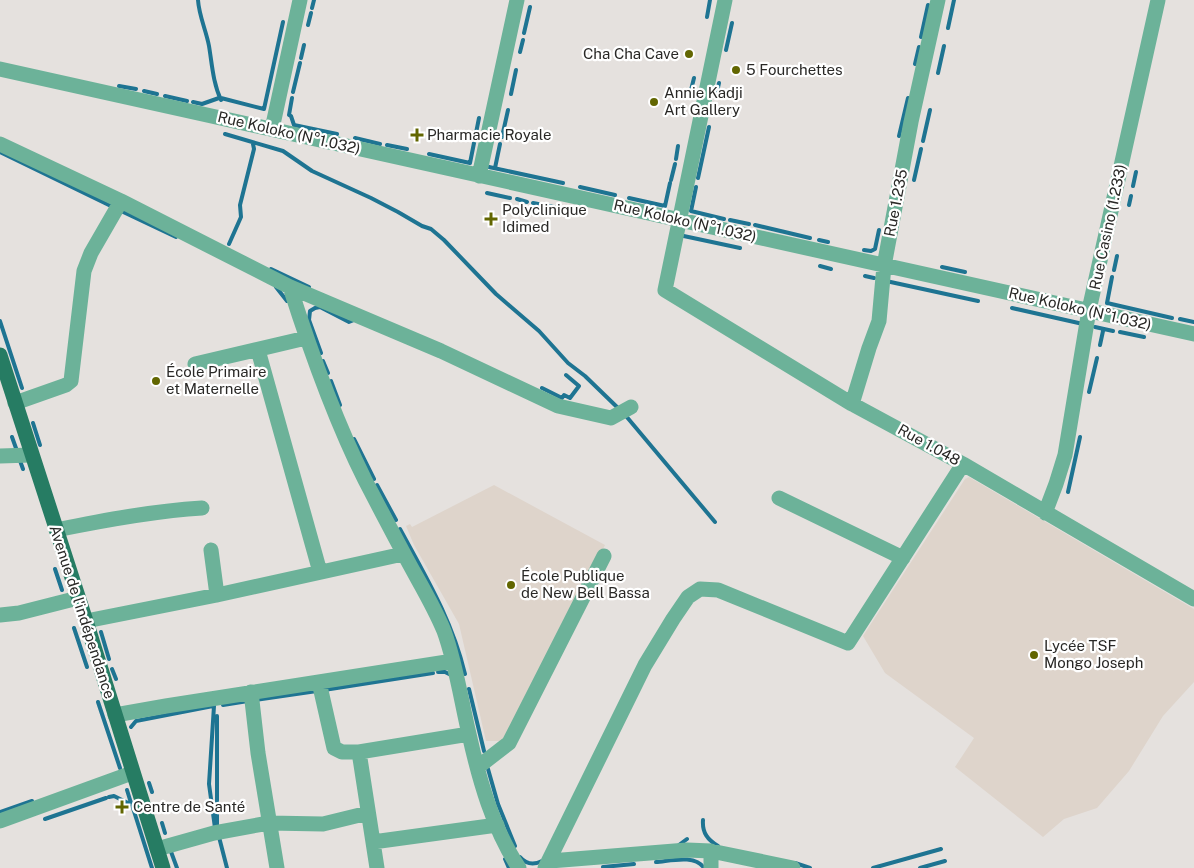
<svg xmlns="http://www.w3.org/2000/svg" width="1194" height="868" font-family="'Public Sans',sans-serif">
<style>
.built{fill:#ded4cb}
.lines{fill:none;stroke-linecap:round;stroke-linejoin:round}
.stream{stroke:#1e7492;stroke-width:4}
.minor{stroke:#6cb299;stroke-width:15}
.major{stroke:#267c63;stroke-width:15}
.poi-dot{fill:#626601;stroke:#fff;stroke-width:2}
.labels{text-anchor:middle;stroke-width:4.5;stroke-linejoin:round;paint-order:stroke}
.poi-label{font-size:15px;fill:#292826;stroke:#fff;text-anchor:start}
.street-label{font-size:15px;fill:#292826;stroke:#fff}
</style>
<rect width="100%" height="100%" fill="#e5e1de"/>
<!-- built -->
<path class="built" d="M969,477l225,132v73l-31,34 -34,55 -32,37 -33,11 -21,18 -88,-70 19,-29 -89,-65 -22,-37 102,-157z
M494,485l111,60 -96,196h-23l-27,-117 -45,-79 -8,-19 4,-2 2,3z"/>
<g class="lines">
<!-- stream -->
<path class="stream" d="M198,0c1,16 8,30 11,46 3,18 4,37 12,54
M312,8l2,-8
M707,17l3,-17
M308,25l3,-12
M948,28l6,-28
M524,33l6,-26
M921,37l7,-32
M726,50l6,-27
M520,52l3,-12
M301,58l3,-13
M915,64l4,-17
M938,73l6,-27
M119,86l17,3
M691,90l3,-12
M144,91l13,3
M293,92l7,-29
M511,94l5,-24
M165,96l22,5
M716,96l3,-13
M221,98l43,11 19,-87
M292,98l-3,17 2,1 3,9 43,9
M193,102l9,2 17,-6
M225,134l58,17 29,20 59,27 27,14 24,14 9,3 13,11 52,54 43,37 29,32 17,13 33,32
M899,136l9,-38
M502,137l6,-27
M355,138l25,6
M923,141l7,-31
M387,145l20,4
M0,152l113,55
M429,154l41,9 9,-45
M676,159l2,-13
M489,167l74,16
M495,168l5,-24
M698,178l11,-51
M671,180l4,-16
M914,180l7,-31
M1133,186l3,-14
M580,187l35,8
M696,187l-5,24 33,8
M487,193l23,5
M629,198l36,8 5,-23
M517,199l10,3
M533,203l26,5
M1129,205l2,-9
M119,210l57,27
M730,220l19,4
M755,225l55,13
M679,235l61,13
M819,240l9,2
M229,244l12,-27 -1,-12 14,-56 -1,-5
M864,250l7,1 4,-2 4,-19
M820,266l11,3
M942,267l23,5
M271,269l38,18
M1114,270l3,-14
M865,276l9,2
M1112,277l-5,26 65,15
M886,281l92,20
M276,287l11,14
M1012,308l71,16
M1180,319l14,3
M0,321l22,67
M1095,327l18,4
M1120,332l24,5
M1100,345l3,-14
M321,353l-12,-33 1,-9 5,-3 5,-1 29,15 5,-2
M323,361l5,12
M331,381l9,24
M542,388l20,10 2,-3 6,3 9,-12 -13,-11
M1089,392l8,-34
M626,416l89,106
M33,423l7,22
M12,437l5,14
M354,439l20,40
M19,458l4,11
M377,485l19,35
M1068,492l12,-55
M400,529c26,48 52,91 65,145
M55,569l7,21
M74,628l13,39
M101,632l8,27
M112,669l4,10
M438,672h7l6,3
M469,689l15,62
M324,690l109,-17
M255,700l62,-9
M98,702l22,66
M223,705l25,-4
M214,706l-5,78 6,44
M217,716v113
M131,727l5,-6 77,-15
M488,769l10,35 17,42
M149,783l3,9
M127,790l4,13
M109,797l5,-1 16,8
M132,805l20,63
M0,812l32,-11
M45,819l61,-21
M703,820c-1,13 5,20 15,26
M162,823l3,10
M219,837l8,31
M679,845l8,-6
M170,849l7,19
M520,857c6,7 14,8 22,4
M505,859l4,9
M656,862c14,-1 39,-8 48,6
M795,863l15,5
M603,867l31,-3
M873,868l68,-19
M920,868l25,-7"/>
<!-- minor -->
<path class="minor" d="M725,0l-60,290 187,114 111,60 231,135
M0,69l1194,265
M272,129l28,-129
M0,144l121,57 169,86 151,64 117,55 53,12 20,-11
M479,176l38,-176
M290,287c21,66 44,131 75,193 13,25 26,50 39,74 13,25 29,50 40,77 12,33 17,69 25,103 10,45 24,95 50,134
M258,350l62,222
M195,364l111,-26
M15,403l51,-18 5,-4 13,-110 7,-18 30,-52
M852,404l17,-56 10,-27 5,-55 27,-144 27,-122
M0,456l31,-1
M779,498l124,60
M1045,513l11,-29 9,-29 24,-145 69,-310
M56,530c49,-10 97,-19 146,-22
M211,550l6,45
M0,615l19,-2 59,-15
M86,621l131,-26 186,-41
M319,682l15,66 8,4h17l110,-18
M251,692l7,61 19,115
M115,715l51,-9 287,-45
M359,752l18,116
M478,767l31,-24 95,-187
M0,821l132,-48
M373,842l124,-17
M157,849l57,-16 55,-10 54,1 45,-11
M711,851v17
M550,861l137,-11 24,1 82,17
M545,868l100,-203 28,-46 15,-22 12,-8 18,1 130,53 115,-179"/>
<!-- major -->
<path class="major" d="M0,355l86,266 77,247"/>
</g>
<!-- markers -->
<g class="poi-dot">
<circle cx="689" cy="54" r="5"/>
<circle cx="736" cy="70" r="5"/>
<circle cx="654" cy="102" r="5"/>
<path d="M414.5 127.5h5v5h5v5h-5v5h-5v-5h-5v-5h5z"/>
<path d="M488.5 211.5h5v5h5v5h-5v5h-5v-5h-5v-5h5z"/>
<circle cx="156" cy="381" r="5"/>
<circle cx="511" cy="585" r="5"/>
<circle cx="1034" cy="655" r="5"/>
<path d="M119.5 799.5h5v5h5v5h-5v5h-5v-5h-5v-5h5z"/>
</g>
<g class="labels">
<!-- poi labels -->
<g class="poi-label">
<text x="679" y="59" text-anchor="end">Cha Cha Cave</text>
<text x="746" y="75">5 Fourchettes</text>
<text x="664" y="98">Annie Kadji<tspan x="664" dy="17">Art Gallery</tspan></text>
<text x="427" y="140">Pharmacie Royale</text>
<text x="502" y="215">Polyclinique<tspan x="502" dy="17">Idimed</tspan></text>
<text x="166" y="377">École Primaire<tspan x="166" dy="17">et Maternelle</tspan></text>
<text x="521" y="581">École Publique<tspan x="521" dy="17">de New Bell Bassa</tspan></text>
<text x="1044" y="651">Lycée TSF<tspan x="1044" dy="17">Mongo Joseph</tspan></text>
<text x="133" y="812">Centre de Santé</text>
</g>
<!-- street labels -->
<g class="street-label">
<text transform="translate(289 133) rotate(13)" y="5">Rue Koloko (N°1.032)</text>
<text transform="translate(896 203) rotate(-79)" y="5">Rue 1.235</text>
<text transform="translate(685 221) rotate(13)" y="5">Rue Koloko (N°1.032)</text>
<text transform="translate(1108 227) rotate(-78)" y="5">Rue Casino (1.233)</text>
<text transform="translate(1080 309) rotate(13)" y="5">Rue Koloko (N°1.032)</text>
<text transform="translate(929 445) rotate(29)" y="5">Rue 1.048</text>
<text transform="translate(82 612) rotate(72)" y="5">Avenue de l'indépendance</text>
</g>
</g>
</svg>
